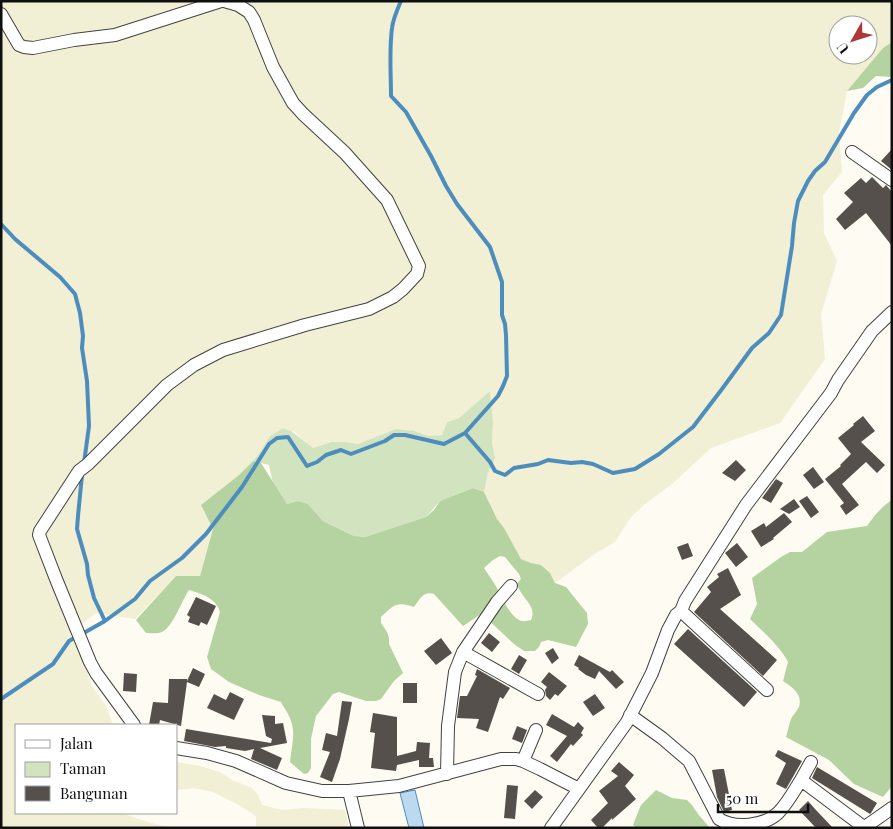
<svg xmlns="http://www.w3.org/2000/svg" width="893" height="829" font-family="'Playfair Display',serif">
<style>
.farmland{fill:#f1efd4;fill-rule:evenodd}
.green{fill:#d1e4bf}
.forest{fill:#b5d3a0;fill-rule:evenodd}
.water{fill:#bcdaef;stroke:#4c8dbd}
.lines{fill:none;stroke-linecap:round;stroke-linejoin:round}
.stream{stroke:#4c8dbd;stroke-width:4}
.building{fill:#56504c}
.minor-casing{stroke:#424242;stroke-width:14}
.minor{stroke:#fff;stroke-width:12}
</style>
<rect width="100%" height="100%" fill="#fdfbf2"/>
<!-- farmland -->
<path class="farmland" d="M1,1h891v41l-9,6 -36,43 -8,42 3,39 -19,23 1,38 13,28 -16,53 4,45 -45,64 -69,25 -39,36 -27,20 -14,13 -16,25 -19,11 -41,30 -5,-10 -9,-8 -10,-2 -10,-4 -17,-31 -7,-9 -13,-27 4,-19 7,-15 -3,-16 1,-20 -3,-31 -31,27 -12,4 -5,13 -13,1 -15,-5 -18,-2 -38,15 -11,-2h-16l-18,6 -7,-5 -11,-11 -12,-4 -13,8 -9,15 -8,10 -14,14 -38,30 12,24 -13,47h-24l-41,43 -39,-6 -27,21 10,12 13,40 14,20 7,19h-97v88h105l30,10 22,5h-172zM838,25h30v30h-30z
M176,762l24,4 20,6 12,8 20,8 6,7 4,10 20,5 21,-2 42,2 4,18h-93v-12l-17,-11 -26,-13 -19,-4 -18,2z"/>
<!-- green -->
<path class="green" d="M490,391l3,31 -1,20 3,16 -7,15 -4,19 -11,-4 -33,13 -14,16 -61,20 -11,-1 -31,-15 -15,-17 -10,-3 -11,3 -14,-21 -4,-18 -16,-4 8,-10 9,-15 13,-8 8,3 22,17 18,-6h16l11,2 38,-15 18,2 15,5 13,-1 5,-13 12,-4z"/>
<!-- forest -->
<path class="forest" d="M892,42v35l-16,-1 -13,12 -16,3 36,-43z
M253,461l8,2 26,41 11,-3 10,3 15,17 31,15 11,1 61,-20 8,-7 6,-9 33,-13 11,4 13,27 7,9 17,31 10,4 10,2 9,8 5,10 11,4 21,26 1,11 -12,23 -28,-7 -7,2 -2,5 -4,4h-11l-10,-7 -29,-27 -4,-3 -18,12 -29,-32c-11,-3 -14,5 -20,13 -18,-6 -20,-2 -33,10v6l6,9 2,6v6l14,29 -9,8 -13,18 -5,2h-10l-27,-9 -6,2 -17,22 -5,23v29l-3,5 -4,1 -14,-12c1,-13 6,-28 1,-41 -2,-7 -7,-13 -10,-19l-22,-7 -30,-13 -18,-13 -4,-12 13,-45c-4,-14 -18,-18 -31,-22 -7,10 -16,37 -27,42 -4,2 -12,1 -16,1l-10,-13 40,-44h24l13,-47 -12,-24 38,-30zM500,556l5,1 14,17 2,5 -4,5c3,13 21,22 14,36 -4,1 -8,2 -12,0 -10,-5 -17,-23 -22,-32 -4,-7 -9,-14 -13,-20l9,-8z
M892,500v286l-9,11 -29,-13 -25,-24 -43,-23c2,-6 3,-14 6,-20 2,-3 5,-6 7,-10 4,-13 -7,-20 -16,-26l5,-19c-9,-17 -25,-30 -38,-43l7,-15 -5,-26 29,-21 9,-5h12l25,-20 40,-6c7,-10 14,-19 25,-26z
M656,790l16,8 15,2 5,5 6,9 12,14h-73l-4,-3 8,-20z"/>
<!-- water -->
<path class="water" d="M415,790l9,38h-15l-9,-35z"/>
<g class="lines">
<!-- stream -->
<path class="stream" d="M1,224l14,15 45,38 15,17 5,19 3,23 -1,12 5,33 2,45 -5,37
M465,433l25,29 5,9 10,4 9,-7 24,-4 10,-4 23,3 11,-1 11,2 20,9 22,-4 24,-15 34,-27 29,-38 30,-41 17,-15 12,-18 11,-69 2,-23 4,-22 10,-20 7,-10 10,-9 29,-49 13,-18 10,-8 15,-7
M82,475l-4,41 -1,13 10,35 1,11 6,23 11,23
M82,634l23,-13 30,-22 15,-18 32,-23 24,-24 36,-47 27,-43 8,-6 11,-1 19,29 10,-4 9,-7 15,-5 10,4 34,-13 9,-6h11l39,9 21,-11 33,-37 5,-10 4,-10 -1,-41 -1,-11 -3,-9v-33l-12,-35 -33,-43 -11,-18 -15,-30 -25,-44 -15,-16c0,-22 -2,-46 1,-68 1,-9 5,-18 9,-27
M1,699l52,-35 16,-23 7,-4"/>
</g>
<!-- building -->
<path class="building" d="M892,149v21l-11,-9z
M872,177l11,11 3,-3 6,7v54l-26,-33 -21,17 -9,-11 17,-17 -9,-9 17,-15 5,5z
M863,416l12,15 -14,11 24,23 -8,8 -11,-11 -24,22 17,21 -13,10 -6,-9 4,-3 -19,-24 16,-13 -1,-1 11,-11 -13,-16 16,-13 -1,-1z
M736,460l10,10 -11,11 -13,-8z
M813,467l11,15 -10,7 -11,-14z
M776,479l7,4 -12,20 -9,-5z
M807,496l12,16 -8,6 -12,-17z
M794,499l6,8 -11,7 -9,-5z
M784,513l8,9 -19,16 1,1 -13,8 -10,-16 13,-8 2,4z
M688,543l5,13 -11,4 -5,-13z
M737,543l11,14 -12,10 -11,-14z
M728,568l13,27 -21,14 57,51 -14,16 -69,-64 17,-20 -4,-5 12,-10 -2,-3z
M196,597l20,9 -9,19 -6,-3 -2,4 -11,-4 2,-5 -3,-2z
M688,629l69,63 -13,15 -70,-63z
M489,633l11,9 -8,10 -11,-9z
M441,638l11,15 -16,12 -12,-14z
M553,648l6,10 -7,6 -7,-11z
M519,655l8,5 -8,14 -8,-5z
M579,655l31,17 2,-2 12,12 -8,7 -17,-18 -4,8 -9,-4 -8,-6 1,-1 -5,-3z
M193,668l12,6 -6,13 -12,-5 -6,44 -21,-6 -1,5h-10l4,-23 15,1 1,-24h18v2z
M477,669l33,19 -7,11 -3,-2 -12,35 -12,-4 3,-9 -22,-1 3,-22h7l10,-20 -2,-1z
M549,672l18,14 -9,10 -3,-2 -5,6 -4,-4 -1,-6 2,-3 -6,-5z
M124,673l13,1 -1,18 -13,-1z
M403,683h14v20h-14z
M230,692l14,7 -10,21 -27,-12 7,-14 12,6z
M595,694l10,14 -12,8 -10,-14z
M342,701l10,1 -3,17 -9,40 -8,23 -12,-5 10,-25 -8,-2 4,-17 11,3z
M373,713l24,4v39l19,-5 1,-9 13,1 -1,15h4l1,9h-15v-7l-22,5 -1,6 -25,-3 4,-35 -5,-1z
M552,714l22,13 4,-5 6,6 -3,5 2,2 -10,11 -2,-2 -14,18 -7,-6 17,-20 -21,-11z
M262,715l13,1v8l8,-1 4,20 -27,5 22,10 -5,12 -26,-11 3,-10 -9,2 -19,-3v-2l-11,1 -31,-6 2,-12 85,14 1,-4 -6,-3z
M517,726l10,4 -5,13 -10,-4z
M778,750l24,11 -16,28 -10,-5 10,-21 -11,-7z
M619,762l15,13 -9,11 11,13 -24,21v-2l-10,10h-4l-7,-8 17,-17 -9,-12 19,-15 -7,-5z
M817,767l60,36 -6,10 -1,1 -58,-36z
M720,769h4l8,41 -8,2 -7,-15 -5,-27z
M507,785l11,1 -3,33 -11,-1z
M535,790l8,7 -11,12 -8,-8z
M808,801l7,8 18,19h-17l-17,-18z"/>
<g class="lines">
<!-- minor casing -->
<g class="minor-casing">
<path id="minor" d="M1,14l18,31 5,2 9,1 41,-8 41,-5 106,-34
M852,152l40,28
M681,611l86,79
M463,652l75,42
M630,715l32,23 27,23 30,58c16,10 45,7 59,-6 9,-9 16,-22 23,-33l64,48
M134,725l-38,-52 -6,-11 -34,-83 -17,-44 1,-4 39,-60 9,-7 79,-79 27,-20 29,-15 82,-25 64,-16 24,-12 10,-8 14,-15 2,-8 -32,-66 -42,-47 -42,-39 -10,-11 -20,-36 -19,-47 -5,-8 -11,-7 -14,-4
M176,748l31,5 29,8 50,22 36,8h27l50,-5 102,-27h15l7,2 17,8 39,20
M523,761l13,-31
M447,774l1,-48 7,-54 8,-20 34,-50 14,-16
M801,780l10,-18
M349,791l9,37
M865,827l27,-19
M551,828l76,-106 25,-49 16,-43 8,-15 5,-4 4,-10 61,-96 85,-112 7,-13 34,-49 20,-19"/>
</g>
<!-- minor -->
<use href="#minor" class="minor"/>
</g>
<!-- border -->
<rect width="893" height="829" fill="none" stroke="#0f0f0f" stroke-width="5"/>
<!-- legend -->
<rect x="15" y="724" width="162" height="90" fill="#ffffff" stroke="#9f9f9f"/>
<rect x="25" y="740" width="25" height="8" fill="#ffffff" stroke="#9f9f9f"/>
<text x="60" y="749" font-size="15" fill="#0f0f0f">Jalan</text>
<rect x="25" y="762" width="25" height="15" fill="#d1e4bf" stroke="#9f9f9f"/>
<text x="60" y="774" font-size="15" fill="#0f0f0f">Taman</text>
<rect x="25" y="786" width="25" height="15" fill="#56504c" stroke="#9f9f9f"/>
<text x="60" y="799" font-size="15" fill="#0f0f0f">Bangunan</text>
<!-- north arrow -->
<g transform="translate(853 40) rotate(231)"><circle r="24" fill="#ffffff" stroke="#9f9f9f"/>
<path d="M0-4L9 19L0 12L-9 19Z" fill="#ae3739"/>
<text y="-8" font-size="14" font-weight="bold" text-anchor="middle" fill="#0f0f0f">U</text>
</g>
<!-- scale -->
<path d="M718 804v8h90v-8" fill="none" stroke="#0f0f0f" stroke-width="2.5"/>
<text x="726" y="804" font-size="15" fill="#0f0f0f" stroke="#ffffff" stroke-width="4" paint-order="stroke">50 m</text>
</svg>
